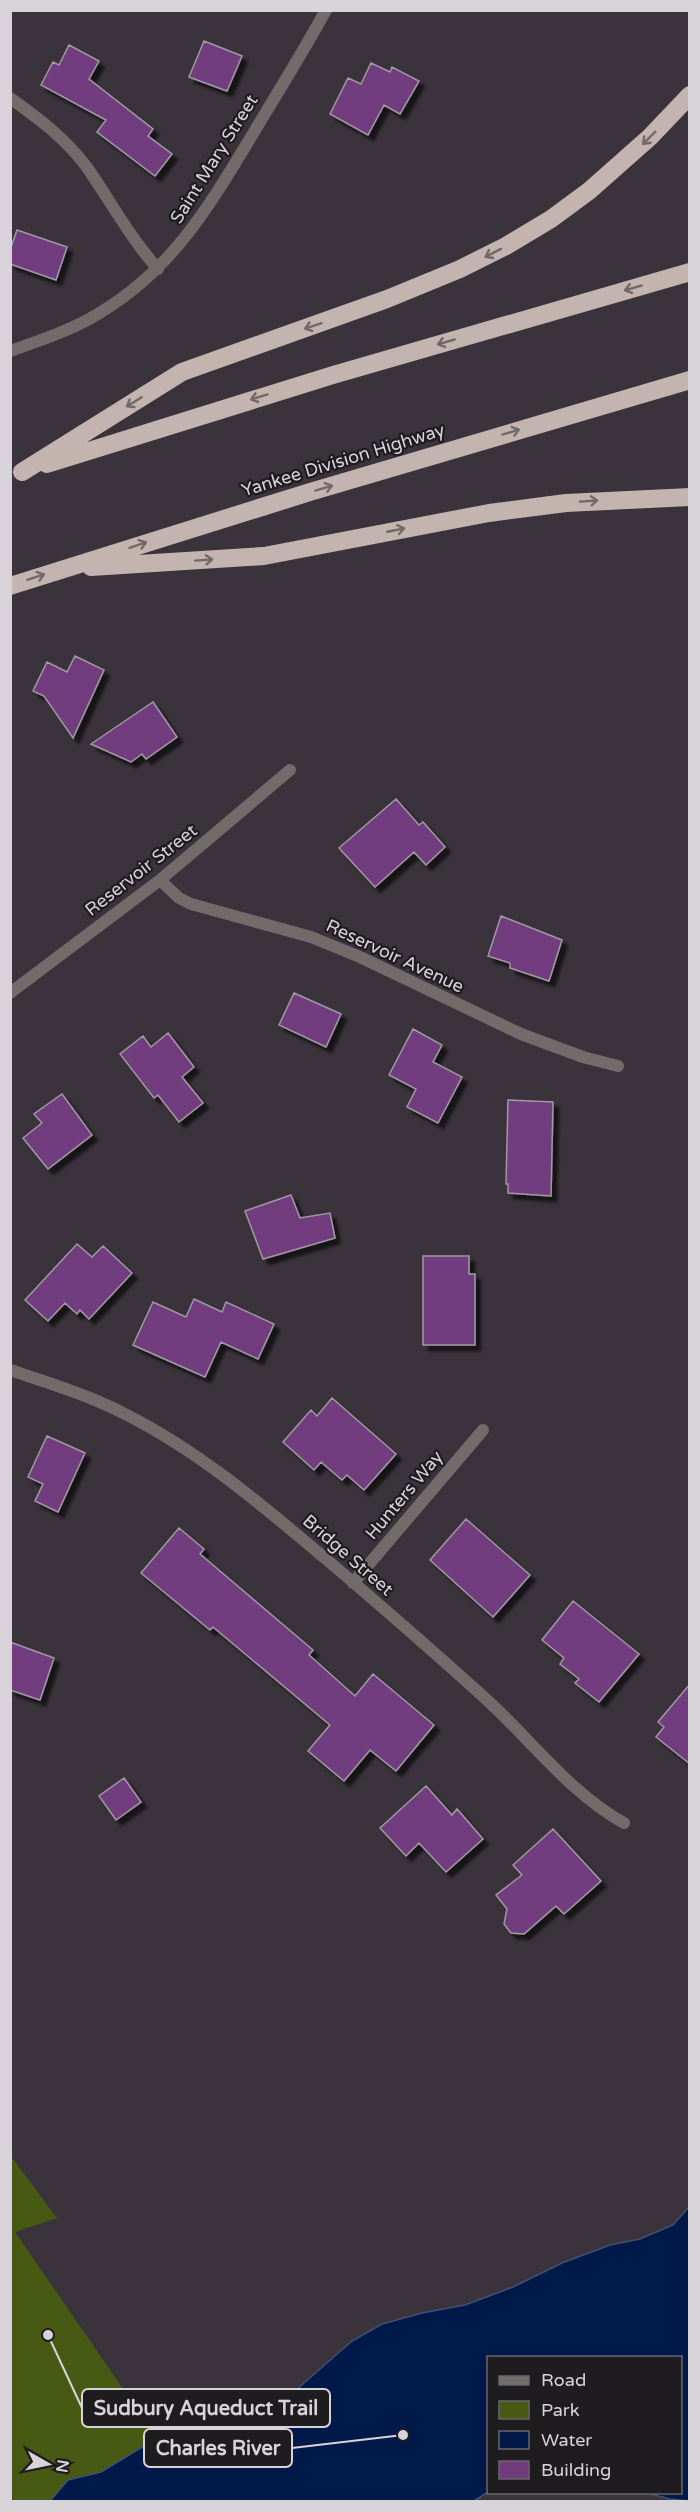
<svg xmlns="http://www.w3.org/2000/svg" width="700" height="2512" font-family="'Varela Round',sans-serif">
<style>
.green{fill:#475913}
.water{fill:#001949;stroke:#415174;stroke-width:1.5}
.building{fill:#713c7e;stroke:#a098a2;stroke-width:1.5;filter:url(#shadow)}
.lines{fill:none;stroke-linecap:round;stroke-linejoin:round}
.minor{stroke:#716b6a;stroke-width:12}
.motorway{stroke:#c3b4b0;stroke-width:18}
.oneway{stroke:#716868}
.labels{text-anchor:middle;stroke-width:4.5;stroke-linejoin:round;paint-order:stroke}
.street-label{font-size:18px;fill:#d8d3d9;stroke:#1f1c20}
.leader{fill:none;stroke:#d8d3d9;stroke-width:2}
.callout-dot{fill:#d8d3d9;stroke:#1f1c20;stroke-width:2}
.callout{fill:#1f1c20;stroke:#d8d3d9;stroke-width:2}
.callout-label{font-size:20px;text-anchor:middle;font-weight:bold;fill:#d8d3d9}
</style>
<defs>
<filter id="shadow"><feDropShadow dx="5.5" dy="5.5" stdDeviation="1.5" flood-color="#0009"/></filter>
</defs>
<rect width="100%" height="100%" fill="#3a333b"/>
<!-- green -->
<path class="green" d="M10,2155l47,63 -42,14 142,206 -56,34 -33,8 -18,21h-36l-3,-5z"/>
<!-- water -->
<path class="water" d="M689,2207v294l-19,-2 -23,-6 33,-1v-134h-192v134l-14,9h-424l18,-21 33,-8 56,-34 17,-7 52,11 15,-4 111,-97 30,-17 40,-11 43,-8 48,-18 49,-24 48,-18 30,-6 33,-14z"/>
<!-- building -->
<path class="building" d="M204,41l38,15 -15,35 -38,-14z
M69,45l30,16 -10,18 64,50 -5,7 24,18 -17,22 -58,-44 9,-12 -65,-35 12,-23 6,3z
M371,63l19,9 2,-5 27,14 -19,33 -16,-9 -16,30 -38,-21 18,-36 13,6z
M17,230l50,17 -11,33 -46,-16v-14z
M75,656l29,14 -31,68 -29,-42 -11,-5 14,-29 20,10z
M153,702l24,35 -31,22 -4,-5 -11,8 -40,-18z
M396,799l23,26 4,-3 22,25 -19,18 -12,-13 -39,35 -36,-39z
M501,916l61,24 -13,41 -39,-13v-5l-22,-7z
M294,993l47,21 -15,33 -47,-22z
M413,1029l29,16 -9,17 29,15 -24,46 -31,-16 9,-18 -27,-14z
M168,1033l26,34 -12,10 21,26 -24,19 -21,-27 -4,3 -34,-44 23,-18 8,11z
M62,1094l30,41 -44,34 -25,-31 19,-15 -8,-9z
M508,1100l45,2 -2,94 -43,-3v-9h-2z
M291,1195l9,23 30,-5 5,25 -72,21 -18,-48z
M77,1244l15,13 11,-11 29,27 -43,46 -9,-9 -3,4 -12,-11 -17,18 -23,-21z
M423,1256h46v18h6v71h-52z
M194,1299l28,13 4,-10 48,22 -16,35 -37,-17 -16,35 -72,-32 20,-43 33,15z
M332,1398l64,56 -32,36 -17,-15 -5,5 -21,-18 -7,8 -31,-28 28,-32 6,6z
M47,1436l38,17 -27,59 -23,-11 8,-17 -15,-7z
M466,1519l64,56 -37,42 -63,-57z
M179,1528l25,21 -4,5 113,96 -4,5 46,41 18,-22 61,51 -38,46 -26,-21 -26,31 -36,-30 22,-26 -117,-98 -3,3 -69,-57z
M573,1601l66,53 -40,48 -24,-19 4,-4 -19,-15 4,-6 -22,-18z
M10,1642l44,16 -14,42 -30,-10z
M690,1684v80l-34,-27 8,-10 -6,-5z
M124,1778l17,24 -25,18 -17,-24z
M426,1786l26,29 5,-6 26,30 -37,33 -27,-29 -13,13 -26,-28z
M553,1829l48,52 -37,33 -8,-8 -32,28 -13,-1 -7,-9 3,-15 -11,-14 26,-20 -9,-10z"/>
<g class="lines">
<!-- minor -->
<path class="minor" d="M10,98c28,20 55,40 76,68 24,34 44,72 72,103
M10,351c28,-10 56,-19 81,-33 80,-45 117,-110 163,-186 24,-40 49,-80 72,-122
M160,880l19,18 12,6 120,33 49,20 161,77 62,23 35,9
M10,993l150,-113 130,-110
M10,1370c39,13 78,25 115,44 74,37 138,92 201,145 54,46 108,93 160,140 46,42 84,94 138,124
M353,1583l130,-153"/>
<!-- motorway -->
<path class="motorway" d="M47,464l286,-89 357,-103
M22,472l160,-100 205,-73 73,-30 46,-23 45,-27 38,-28 61,-54 40,-42
M91,567l173,-11 225,-43 77,-10 124,-6
M10,586l300,-94 380,-112"/>
</g>
<!-- one-way arrows -->
<defs><path id="oneway-shaft" d="M-6 0H5M1.5-3L5.5 0L1.5 3" fill="none" stroke-width="1.6" stroke-linecap="round" stroke-linejoin="round" transform="scale(1.5)"/></defs>
<g class="oneway">
<use href="#oneway-shaft" transform="translate(649 138) rotate(135)"/>
<use href="#oneway-shaft" transform="translate(493 253) rotate(153)"/>
<use href="#oneway-shaft" transform="translate(633 288) rotate(164)"/>
<use href="#oneway-shaft" transform="translate(313 326) rotate(161)"/>
<use href="#oneway-shaft" transform="translate(446 342) rotate(164)"/>
<use href="#oneway-shaft" transform="translate(259 397) rotate(163)"/>
<use href="#oneway-shaft" transform="translate(134 402) rotate(148)"/>
<use href="#oneway-shaft" transform="translate(511 432) rotate(-17)"/>
<use href="#oneway-shaft" transform="translate(324 488) rotate(-17)"/>
<use href="#oneway-shaft" transform="translate(589 501) rotate(-4)"/>
<use href="#oneway-shaft" transform="translate(396 530) rotate(-11)"/>
<use href="#oneway-shaft" transform="translate(138 545) rotate(-18)"/>
<use href="#oneway-shaft" transform="translate(204 560) rotate(-4)"/>
<use href="#oneway-shaft" transform="translate(36 577) rotate(-18)"/>
</g>
<g class="labels">
<!-- street labels -->
<g class="street-label">
<text transform="translate(214 159) rotate(-58)" y="6">Saint Mary Street</text>
<text transform="translate(343 460) rotate(-17)" y="6">Yankee Division Highway</text>
<text transform="translate(141 870) rotate(-38)" y="6">Reservoir Street</text>
<text transform="translate(395 956) rotate(25)" y="6">Reservoir Avenue</text>
<text transform="translate(404 1495) rotate(-50)" y="6">Hunters Way</text>
<text transform="translate(348 1555) rotate(41)" y="6">Bridge Street</text>
</g>
</g>
<!-- callouts -->
<path class="leader" d="M48 2335L82 2408M403 2435L292 2448"/>
<g class="callout-dot">
<circle cx="48" cy="2335" r="6"/>
<circle cx="403" cy="2435" r="6"/>
</g>
<g class="callout">
<rect x="82" y="2389" width="248" height="38" rx="6"/>
<rect x="144" y="2429" width="148" height="38" rx="6"/>
</g>
<g class="callout-label">
<text x="206" y="2415">Sudbury Aqueduct Trail</text>
<text x="218" y="2455">Charles River</text>
</g>
<!-- border -->
<rect width="700" height="2512" fill="none" stroke="#d8d3d9" stroke-width="24"/>
<!-- legend -->
<rect x="487" y="2356" width="195" height="138" fill="#1f1c20" stroke="#69656a" stroke-width="1.5"/>
<rect x="499" y="2376" width="30" height="9" fill="#716b6a" stroke="#69656a" stroke-width="1.5"/>
<text x="541" y="2386" font-size="18" fill="#d8d3d9">Road</text>
<rect x="499" y="2401" width="30" height="18" fill="#475913" stroke="#69656a" stroke-width="1.5"/>
<text x="541" y="2416" font-size="18" fill="#d8d3d9">Park</text>
<rect x="499" y="2431" width="30" height="18" fill="#001949" stroke="#69656a" stroke-width="1.5"/>
<text x="541" y="2446" font-size="18" fill="#d8d3d9">Water</text>
<rect x="499" y="2461" width="30" height="18" fill="#713c7e" stroke="#69656a" stroke-width="1.5"/>
<text x="541" y="2476" font-size="18" fill="#d8d3d9">Building</text>
<!-- north arrow -->
<g transform="translate(48 2464) rotate(99)" stroke="#1f1c20" stroke-width="4.5" paint-order="stroke">
<path d="M0-4.5L10 22L0 15L-10 22Z" fill="#d8d3d9"/>
<text y="-9" font-size="16" font-weight="bold" text-anchor="middle" fill="#d8d3d9">N</text>
</g>
</svg>
